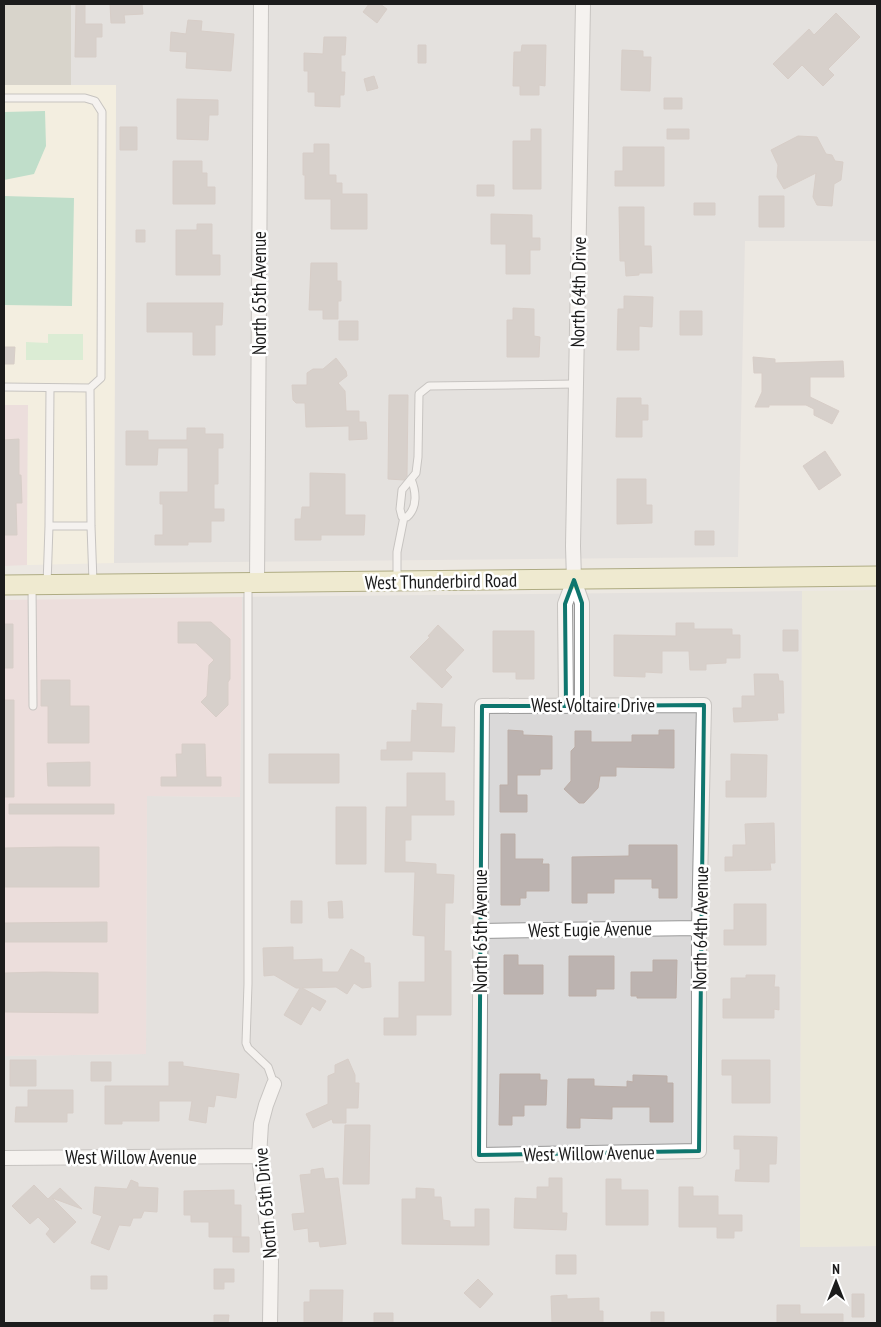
<svg xmlns="http://www.w3.org/2000/svg" width="881" height="1327" font-family="'PT Sans Narrow',sans-serif">
<style>
.residential{fill:#dad9d9}
.commercial{fill:#ebd3d5}
.education{fill:#fbf7dd}
.construction{fill:#bfbdaf}
.farmland{fill:#e9e8d0}
.park{fill:#c5f2c3}
.pitch{fill:#89d2ae}
.building{fill:#bcb3b0;stroke:#bcaea7}
.lines{fill:none;stroke-linecap:round;stroke-linejoin:round}
.service-casing{stroke:#999;stroke-width:9}
.minor-casing{stroke:#999;stroke-width:16}
.secondary-casing{stroke:#646411;stroke-width:21}
.service{stroke:#fff;stroke-width:7}
.minor{stroke:#fff;stroke-width:14}
.secondary{stroke:#f1eebb;stroke-width:19}
.marked{fill:none;stroke:#0f766e;stroke-width:4;stroke-linejoin:round}
.labels{text-anchor:middle;stroke-width:5;stroke-linejoin:round;paint-order:stroke}
.street-label{font-size:19px;fill:#1c1c1c;stroke:#fff}
</style>
<rect width="100%" height="100%" fill="#ece8e2"/>
<!-- residential -->
<path class="residential" d="M71,4h806v237h-132l-7,316 -624,6 2,-478h-45z
M802,591l-2,656 77,-1v77h-873v-267l142,-2 1,-258 93,1 2,-200z"/>
<!-- commercial -->
<path class="commercial" d="M4,405h24l-1,160 -23,1z
M242,597l-2,200 -93,-1 -1,258 -142,2v-456z"/>
<!-- education -->
<path class="education" d="M4,85h112l-2,478 -87,2 1,-160h-24z"/>
<!-- construction -->
<path class="construction" d="M4,4h67v81h-67z"/>
<!-- farmland -->
<path class="farmland" d="M877,590v656l-77,1 2,-656z"/>
<!-- park -->
<path class="park" d="M48,334h35v26h-57v-18l22,1z"/>
<!-- pitch -->
<path class="pitch" d="M45,111l1,35 -12,28 -30,6v-68z
M4,196l70,2 -2,108 -68,-1z"/>
<!-- building -->
<path class="building" d="M76,4h9v20h17v13h-6v20h-21z
M110,4h32l1,10 -19,1 1,8h-14z
M369,4h11l7,5 -10,14 -14,-11z
M836,13l24,24 -32,32 6,6 -11,11 -21,-21 -14,14 -15,-15 36,-35 5,6z
M188,20l14,1 -1,10 33,3 -3,37 -45,-3 1,-16 -17,-1 1,-19 15,2z
M324,37h22l-1,18h-4v17h4l-1,23h-4v12l-25,-1v-14h-7v-21h-4v-18l19,1z
M418,45h8v18h-8z
M522,45h24l-1,41 -6,-1v10h-19v-9h-7l1,-34h7z
M622,50l21,1v6h8l-1,34 -29,-1z
M374,76l4,12 -11,3 -3,-12z
M664,98h18v11h-18z
M177,99l41,1v15h-9l-1,25 -31,-1z
M120,127h17v23h-17z
M531,129h10v60h-28v-48h18z
M667,129h22v10h-22z
M798,136l19,1 9,17 6,1 3,6 8,1 -2,18 -7,4 -2,22 -15,-1 -4,-8 3,-24 -32,16 -7,-12 1,-12 -7,-15z
M314,144h15v31h7v8h6v11h25v35h-36v-30h-26v-24h-2v-22h11z
M623,147h41v39h-49v-15h8z
M173,161h29v12h5v14h8v17h-42z
M477,185h17v11h-17z
M759,196h25v31h-25z
M694,203h21v12h-21z
M619,207h25v39h7l1,27h-13v2l-13,1 -1,-15h-5z
M491,214l41,1v23h8v12h-10v24h-24v-30h-15z
M197,224h15v31h8v20h-44v-45h21z
M136,230h9v12h-9z
M311,263h26v18h4v20h-3v18h-15v-9h-14z
M624,296l29,1 -1,30 -13,-1v24h-22l1,-41h6z
M147,303h76l-1,22h-7v30h-22v-23h-46z
M513,308l21,1v27l6,1 -1,20h-32v-37h6z
M680,311h22v24h-22z
M339,321h19v19h-19z
M4,347h11l-1,17h-10z
M753,357l22,2v4l68,-2 1,16h-34v20l29,14 -7,13 -18,-9v-6l-8,-4h-37v2h-14l7,-15v-19h-8z
M336,358l10,13 1,5 -9,7 7,8 1,20h13v11h7l1,17 -18,1v-14l-43,1 -1,-24h-9l-3,-3 -1,-15h15v-12l6,-4h10z
M389,395h19l-1,81 -3,4 -16,-1z
M617,398h24v7h7v15h-6v17h-26z
M187,428h18v6h18v14h-5v36h-4v25h10v12h-13v21h-23v3h-33v-10h8v-31h-3v-12h28v-44h-30l-1,17h-31v-34h22v9h39z
M19,439v36h2l1,28h-6l1,32h-13v-95z
M825,451l16,24 -22,15 -16,-24z
M310,473l35,1v41h20l-1,20h-43v5h-26v-21h6l1,-12h8z
M617,479h29v26h6v18l-35,1z
M695,531h19v14h-19z
M178,622h33l19,17v40l-2,3v23l-12,12 -15,-15 6,-6 2,-31 5,-5 -18,-17h-18z
M676,623h18v6h38v6h8v23h-14v5l-20,1v6h-16l-1,-19h-27v22l-17,-1v5l-31,-1v-41l62,1z
M4,624h9v44h-9z
M438,625l26,25 -19,20 7,7 -10,11 -32,-31 20,-20 -2,-1z
M783,630h15v21h-15z
M493,631h41v48h-18v-7h-23z
M754,674h24l1,7h4l1,32h-7l1,7 -44,2 -1,-14h9v-12h13z
M41,680h29v26h19v37h-41v-37h-7z
M4,700h10v97h-10z
M417,703l25,1 -1,23h14l-1,25 -42,-1v9h-31v-10h6v-8h24l1,-32 5,1z
M508,730l15,1v4l29,1v33h-12v6h-23v20h10v17h-27v-27h8z
M659,730h15v38l-58,-1v9h-16l-2,12 -14,15h-5l-15,-14 7,-8v-30l4,-4v-16h16v11h41v-7h27z
M182,744h23l1,33h15v9h-60v-9h16l-1,-23h6z
M269,754h70v29h-70z
M731,754l36,1 -1,42h-40v-16h5z
M90,762v24h-42l-1,-23z
M407,773h38v28h9v14h-43v25h-6v22l31,2v10l18,1 -1,28h-8l-1,48h7v64h-35v20h-32v-17h15v-36h26v-46l-12,-1 2,-63h-30l1,-65h21z
M9,804h105v10h-105z
M336,807h30v57h-30z
M774,823l1,40h-5l1,7 -46,1v-14h8v-12h13l-1,-21z
M501,834h14v25h28l-1,5h7v27h-23v7h-6v7h-19z
M629,845h48v53h-18v-10h-7v-9h-38v14h-27v10h-15v-46l57,-1z
M58,847h41v40h-94v-39z
M291,901h11v22h-11z
M342,901l1,17h-14l-1,-16z
M734,904h32v41h-42v-15h10z
M107,922v20h-103v-19z
M293,947v13l29,-1v13h16l13,-23 13,8v6h6l1,24 -9,1 -8,-5 -7,11 -11,-7 -34,1 24,13 -6,10 -8,-5 -11,19 -17,-10 16,-27h-4l-22,-13 -10,1 -1,-28z
M504,955h14v10h25v29h-39z
M569,956h45v33h-18v7h-27z
M653,960h24l-1,38h-39v-2h-6v-24h22z
M44,972l54,1v40l-93,-1v-39z
M746,975h29l-1,12h5v23l-5,-1v9h-51v-19h8v-21h15z
M348,1059l7,16v8h4l-1,25h-12v15h-13l-1,-4 -19,9 -7,-14 22,-10v-28l7,-3v-8z
M10,1060h26v26h-26z
M722,1060h48v43h-38v-28h-10z
M91,1062h20v19h-20z
M169,1062h14v4l56,8 -3,24 -20,-3 -2,12 -6,-1 -2,17 -17,-3 3,-19h-33v20h-37v3h-17v-38h64z
M500,1074h40v6h7l-1,25h-22v11h-12v9h-13z
M633,1075l34,1v7h6v39h-23v-15h-38v12l-32,-1v10h-13l1,-49h26v7l33,1v-6l6,1z
M28,1090h45v23h-6v9h-52l1,-15h12z
M345,1125h25l-1,59h-26z
M734,1136l43,1 -1,27h-7v18l-34,-1 1,-11h4v-21h-6z
M323,1168l2,11 13,-1 8,66 -26,3 -1,-6 -10,1 -1,-14 -14,2 -2,-16 13,-1 -5,-38 11,-1v-4z
M549,1178h13v35h5l-1,17 -52,-2 1,-30 22,1v-12h12z
M606,1179h15v11h27v35h-42z
M131,1180l7,3v4l20,1 -1,24 -13,-1 -3,7h-8l-3,8 -11,-1 -10,25 -18,-7 11,-27 -9,-3 2,-26 32,2z
M34,1185l14,14 12,-11 22,21 -30,-11 24,24 -22,21 -8,-9 4,-5 -12,-12 -8,7 -18,-18z
M679,1187h14v9h25v19h24v16h-8v7h-17v-11h-38z
M416,1188l18,1v8h7l2,23 7,1v6h25v-18h14v36l-87,-1v-45h14z
M234,1190v15h7v32h-32v-15h-18v-7h-7v-24z
M233,1237h16v15h-16z
M556,1255h20v19h-20z
M214,1269h20v13h-10v7h-10z
M91,1276h16v13h-16z
M478,1279l15,15 -13,14 -16,-15z
M310,1290h33l-1,33h-38v-21h6z
M852,1294h12v23h-12z
M567,1295v4l32,-1v13h4v12h-51l-1,-27z
M777,1305h23v9h43v9h-66z
M651,1312h13v11h-13z
M374,1313h19v10h-19z
M214,1315h15l-1,8h-14z"/>
<g class="lines">
<!-- service casing -->
<g class="service-casing">
<path id="service" d="M4,98h81l10,3 7,11 -1,266 -11,10 -86,-1
M90,388l1,138 2,56
M411,479c5,12 7,28 -4,38h-5l-2,-8 2,-19 14,-17 2,-16 1,-63 10,-8 147,-2
M49,526h42
M397,581v-29l7,-35
M32,585l1,121
M47,585l2,-59 1,-138
M248,585v399l-2,59 2,5 20,19 6,17"/>
</g>
<!-- minor casing -->
<g class="minor-casing">
<path id="minor" d="M257,583l4,-579
M704,705l-5,223v223l-220,4 3,-449z
M566,706l-1,-102 9,-24
M582,706v-103l-8,-23 -1,-34 10,-542
M480,931l219,-3
M4,1158l255,-2
M270,1323l1,-62 -12,-105 2,-32 5,-19 8,-21"/>
</g>
<!-- secondary casing -->
<g class="secondary-casing">
<path id="secondary" d="M4,585l873,-9"/>
</g>
<!-- service -->
<use href="#service" class="service"/>
<!-- minor -->
<use href="#minor" class="minor"/>
<!-- secondary -->
<use href="#secondary" class="secondary"/>
</g>
<!-- marked area -->
<path d="M0 0H881V1327H0ZM574,580l8,23v103l122,-1 -5,446 -220,4 3,-449h84l-1,-102z" fill="#ece8e2" fill-opacity=".55" fill-rule="evenodd"/>
<path class="marked" d="M574,580l8,23v103l122,-1 -5,446 -220,4 3,-449h84l-1,-102z"/>
<g class="labels">
<!-- street labels -->
<g class="street-label">
<text transform="translate(578 292) rotate(-89)" y="7">North 64th Drive</text>
<text transform="translate(259 293) rotate(-90)" y="7">North 65th Avenue</text>
<text transform="translate(441 581) rotate(-1)" y="7">West Thunderbird Road</text>
<text x="593" y="712">West Voltaire Drive</text>
<text transform="translate(700 928) rotate(-89)" y="7">North 64th Avenue</text>
<text transform="translate(590 929) rotate(-1)" y="7">West Eugie Avenue</text>
<text transform="translate(480 931) rotate(-90)" y="7">North 65th Avenue</text>
<text transform="translate(589 1153) rotate(-1)" y="7">West Willow Avenue</text>
<text x="131" y="1164">West Willow Avenue</text>
<text transform="translate(265 1203) rotate(-95)" y="7">North 65th Drive</text>
</g>
</g>
<!-- border -->
<rect width="881" height="1327" fill="none" stroke="#1c1c1c" stroke-width="10"/>
<!-- north arrow -->
<g transform="translate(836 1282)" stroke="#ffffff" stroke-width="4" paint-order="stroke">
<path d="M0-4L9 19L0 12L-9 19Z" fill="#1c1c1c"/>
<text y="-8" font-size="14" font-weight="bold" text-anchor="middle" fill="#1c1c1c">N</text>
</g>
</svg>
